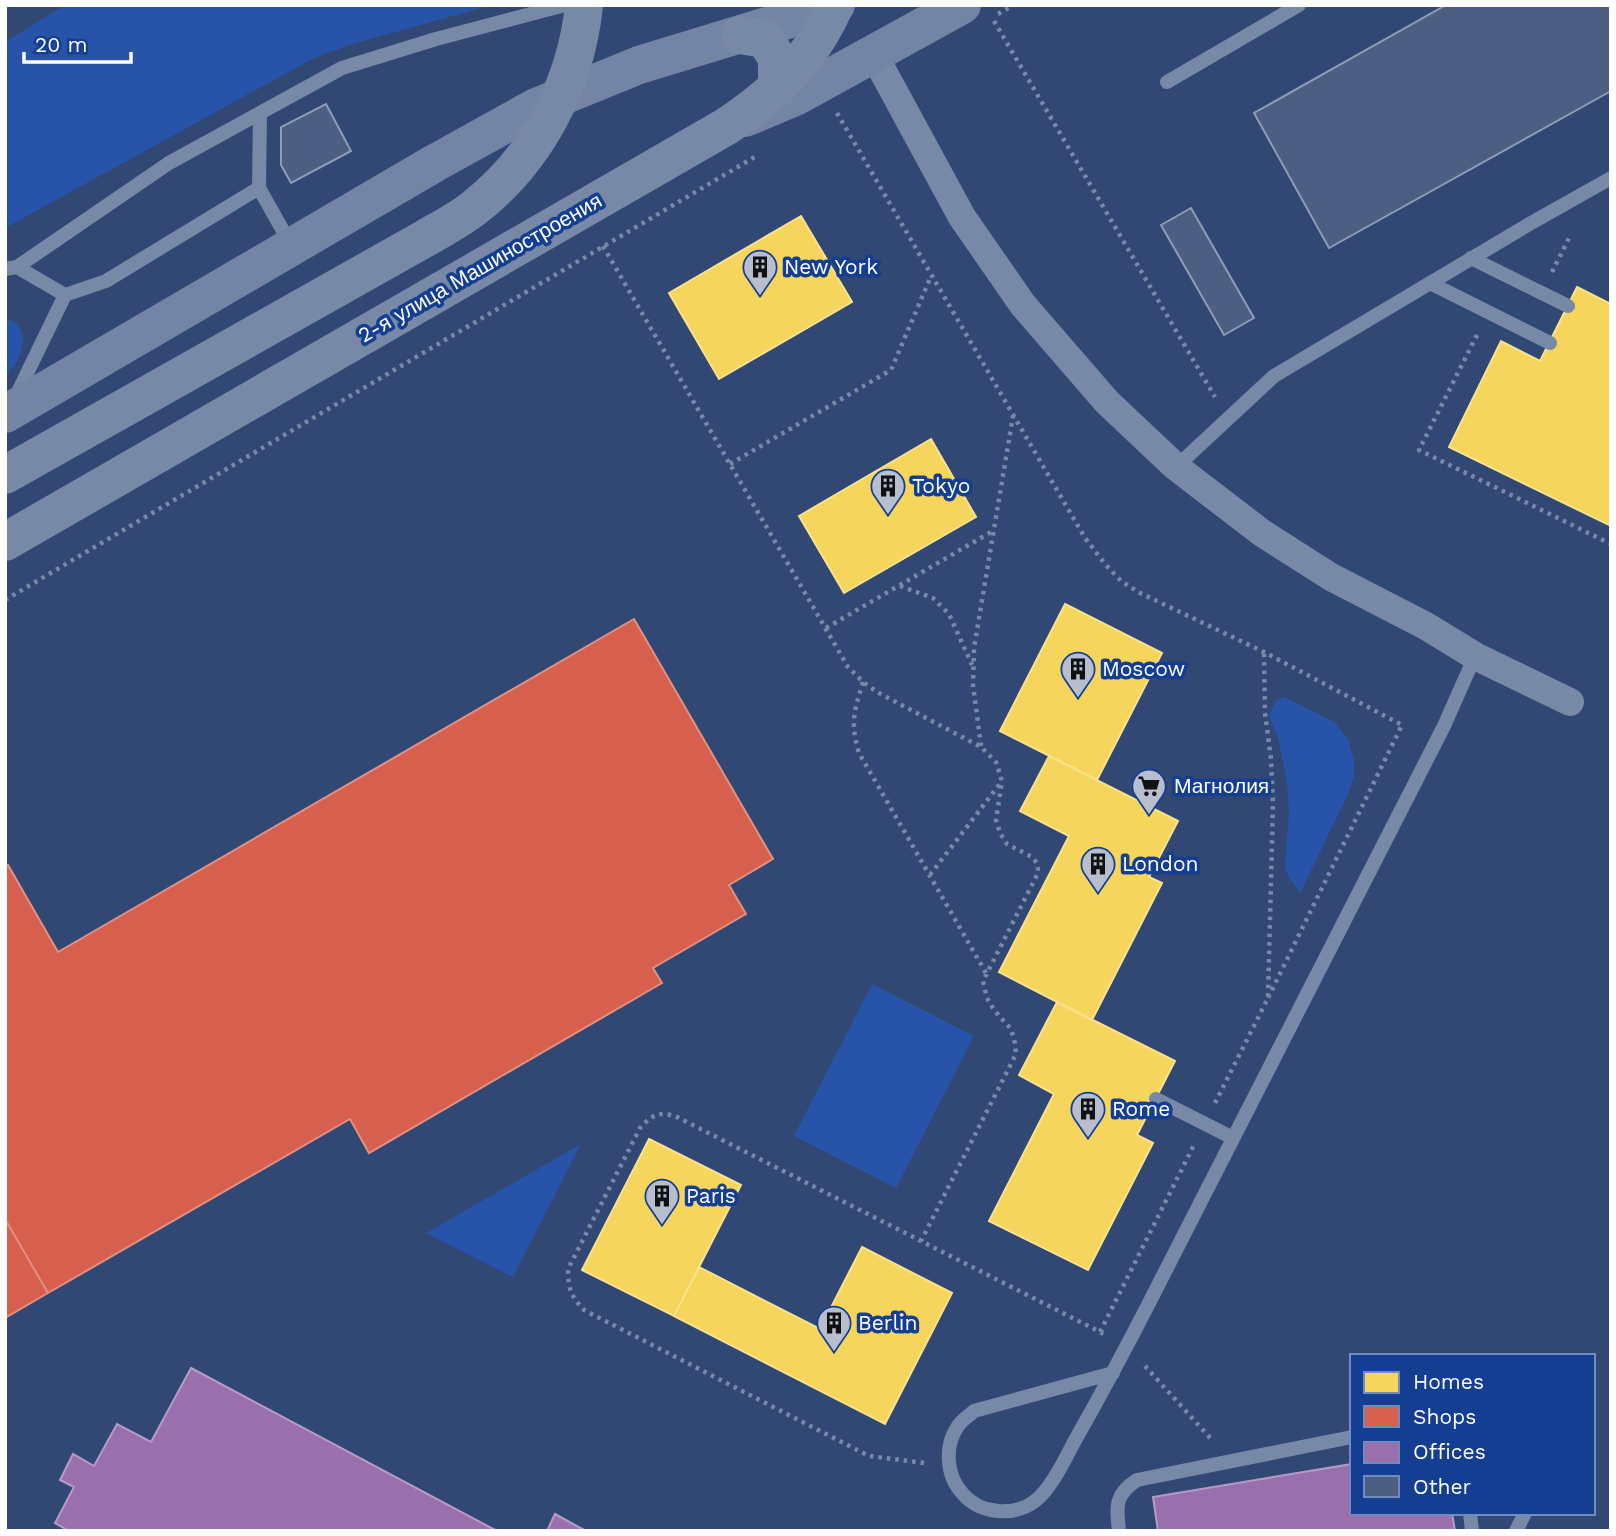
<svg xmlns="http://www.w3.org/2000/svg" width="1616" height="1536" font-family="'Work Sans',sans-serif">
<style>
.green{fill:#2754a9}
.homes{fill:#f6d55c;stroke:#f9e28d;stroke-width:2}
.shops{fill:#d6604d;stroke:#e29082;stroke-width:2}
.offices{fill:#9970ab;stroke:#b89bc4;stroke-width:2}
.building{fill:#4c5f83;stroke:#8e9cb6;stroke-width:2}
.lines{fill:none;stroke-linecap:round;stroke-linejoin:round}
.path{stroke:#7889a8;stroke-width:4.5;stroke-dasharray:3.5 5;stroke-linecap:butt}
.lane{stroke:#7889a8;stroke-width:14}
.street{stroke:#7889a8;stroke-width:28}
.secondary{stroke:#7484a5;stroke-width:38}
.primary{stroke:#7888a7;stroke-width:38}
.labels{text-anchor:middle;stroke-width:7;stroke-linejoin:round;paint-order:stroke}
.poi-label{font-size:21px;fill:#fff;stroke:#143e92;text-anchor:start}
.street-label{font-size:21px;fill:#fff;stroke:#143e92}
</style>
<rect width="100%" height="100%" fill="#314875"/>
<!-- green -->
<path class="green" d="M65,5h427l-143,40 -37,14 -307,169v-186z
M5,318l13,6c1,2 4,10 5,12 1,13 -6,32 -18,38z
M1284,697l50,25 14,17 6,21v18l-7,18 -47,97 -11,-15 -4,-10 4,-57 -2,-30 -9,-43 -9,-23 8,-15z
M872,984l102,52 -78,152 -102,-52z
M581,1144l-68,133 -87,-44z"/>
<!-- homes -->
<path class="homes" d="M801,216l51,86 -133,77 -50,-86z
M1577,287l34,17v222l-162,-79 52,-106 39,20z
M931,439l45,78 -132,76 -45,-77z
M1065,604l97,49 -65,127 -97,-49z
M1049,756l129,65 -29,56 13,6 -70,137 -93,-48 70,-136 -49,-25z
M1057,1002l118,59 -38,74 16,8 -65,127 -99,-49 65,-127 -35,-19z
M649,1139l92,46 -67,131 -92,-46z
M862,1247l90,46 -67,131 -211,-108 25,-49 121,62z"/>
<!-- shops -->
<path class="shops" d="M634,619l139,240 -44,26 17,29 -93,54 9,15 -293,170 -19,-34 -302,174 -43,-74v-353l3,-1 50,87z
M5,1219l43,74 -43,25z"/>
<!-- offices -->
<path class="offices" d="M191,1368l306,163h-428l-14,-8 19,-36 -14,-7 13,-26 21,12 23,-42 34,18z
M1352,1464v49h100l3,18h-297l-5,-34z
M555,1514l31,17h-39z"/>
<!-- building -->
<path class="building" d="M1446,5h165v86l-282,157 -75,-135z
M326,104l25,47 -60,32 -10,-18v-38z
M1191,208l63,110 -30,17 -63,-110z"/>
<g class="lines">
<!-- path -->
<path class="path" d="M998,14l16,-9
M994,21l221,376
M837,113l248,425 20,26 16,17 19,12 124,59 138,73 -134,273
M603,246l245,421 15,15 14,10 104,55 15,15 6,19 -6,39 4,13 7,11 25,13 5,6 1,6 -1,6 -54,106 4,17 7,12 17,19 4,14 1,11 -95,187
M1552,272l17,-34
M1477,335l-58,115 192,94
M730,464l161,-94 40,-94
M900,586l33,12 16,16 23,51
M5,600l753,-445
M826,628l165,-96
M863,682c-9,30 -13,40 -4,71l127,220
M981,746l-8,-61 1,-37 39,-232
M930,875l72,-94
M1215,1103l53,-105 5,-195 -2,-44 -6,-46 -1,-60
M1100,1332l94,-187
M1145,1366l67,74
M924,1463l-55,-7 -285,-146c-13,-14 -16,-21 -16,-41l72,-141c13,-14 19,-17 37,-11l429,218"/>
<!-- lane -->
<path class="lane" d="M1167,82l132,-77
M259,188l32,57
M1471,258l97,48
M17,267l48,28 41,-14 153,-93 1,-75
M5,269l12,-2 152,-104 173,-95 94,-29 129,-34
M1430,283l120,60
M15,398l50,-103
M1176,467l98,-91 252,-150 85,-48
M1156,1099l77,39
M1113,1373l-139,38c-5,5 -12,9 -16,15 -14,20 -12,50 5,68 17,20 51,23 72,7 15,-11 29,-40 38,-57 26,-46 51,-92 75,-139 99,-193 196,-387 296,-579l31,-70
M1470,1513l2,18
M1119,1531c-3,-25 -4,-37 18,-51l215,-43
M1516,1531l9,-18"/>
<!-- street -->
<path class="street" d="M874,55l88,162 61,88 84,97 69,65 86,66 69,44 95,49 49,30 95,46"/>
<!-- secondary -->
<path class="secondary" d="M745,118l50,-21 167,-92
M5,414l430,-251 101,-56 103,-42 197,-60"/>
<!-- primary -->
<path class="primary" d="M740,35l25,4 12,19v31
M5,475l419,-236c17,-10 35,-19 50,-31 63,-49 102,-124 110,-203
M5,542l722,-416c49,-33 84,-66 108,-121"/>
</g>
<!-- icons -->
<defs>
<g id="building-pin" transform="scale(1.75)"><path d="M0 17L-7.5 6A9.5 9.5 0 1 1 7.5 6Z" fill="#b7bfcf" stroke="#143e92"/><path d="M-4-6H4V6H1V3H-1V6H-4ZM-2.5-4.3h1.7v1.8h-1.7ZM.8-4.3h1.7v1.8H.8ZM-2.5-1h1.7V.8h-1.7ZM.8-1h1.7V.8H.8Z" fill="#111"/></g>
<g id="supermarket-pin" transform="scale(1.75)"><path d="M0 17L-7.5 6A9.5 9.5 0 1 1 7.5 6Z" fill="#b7bfcf" stroke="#143e92"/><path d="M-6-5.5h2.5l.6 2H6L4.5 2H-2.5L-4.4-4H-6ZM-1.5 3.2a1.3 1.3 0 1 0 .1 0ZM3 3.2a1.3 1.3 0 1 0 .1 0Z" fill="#111"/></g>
</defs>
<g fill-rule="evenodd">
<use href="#building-pin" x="760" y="267"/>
<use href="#building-pin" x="888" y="486"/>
<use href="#building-pin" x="1078" y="669"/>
<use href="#supermarket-pin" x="1149" y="786"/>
<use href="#building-pin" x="1098" y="864"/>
<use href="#building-pin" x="1088" y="1109"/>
<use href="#building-pin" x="662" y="1196"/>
<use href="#building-pin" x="834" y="1323"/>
</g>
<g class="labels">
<!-- poi labels -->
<g class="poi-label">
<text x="784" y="274">New York</text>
<text x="912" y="493">Tokyo</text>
<text x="1102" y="676">Moscow</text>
<text x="1174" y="793">Магнолия</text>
<text x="1122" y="871">London</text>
<text x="1112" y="1116">Rome</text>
<text x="686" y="1203">Paris</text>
<text x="858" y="1330">Berlin</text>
</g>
<!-- street labels -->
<g class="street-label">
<text transform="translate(480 268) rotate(-30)" y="7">2-я улица Машиностроения</text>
</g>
</g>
<!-- border -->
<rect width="1616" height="1536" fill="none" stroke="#ffffff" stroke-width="14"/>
<!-- legend -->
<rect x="1350" y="1354" width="245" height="161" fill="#143e92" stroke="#728bbe" stroke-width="2"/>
<rect x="1364" y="1372" width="35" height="21" fill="#f6d55c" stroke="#728bbe" stroke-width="2"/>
<text x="1413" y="1389" font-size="21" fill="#ffffff">Homes</text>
<rect x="1364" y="1406" width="35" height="21" fill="#d6604d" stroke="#728bbe" stroke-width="2"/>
<text x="1413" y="1424" font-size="21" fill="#ffffff">Shops</text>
<rect x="1364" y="1442" width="35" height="21" fill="#9970ab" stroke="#728bbe" stroke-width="2"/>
<text x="1413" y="1459" font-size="21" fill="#ffffff">Offices</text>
<rect x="1364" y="1476" width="35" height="21" fill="#4c5f83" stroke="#728bbe" stroke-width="2"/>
<text x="1413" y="1494" font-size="21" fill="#ffffff">Other</text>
<!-- scale -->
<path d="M24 52v10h107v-10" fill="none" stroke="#ffffff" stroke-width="3.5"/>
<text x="35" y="52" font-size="21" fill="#ffffff" stroke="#143e92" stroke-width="5" paint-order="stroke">20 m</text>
</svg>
